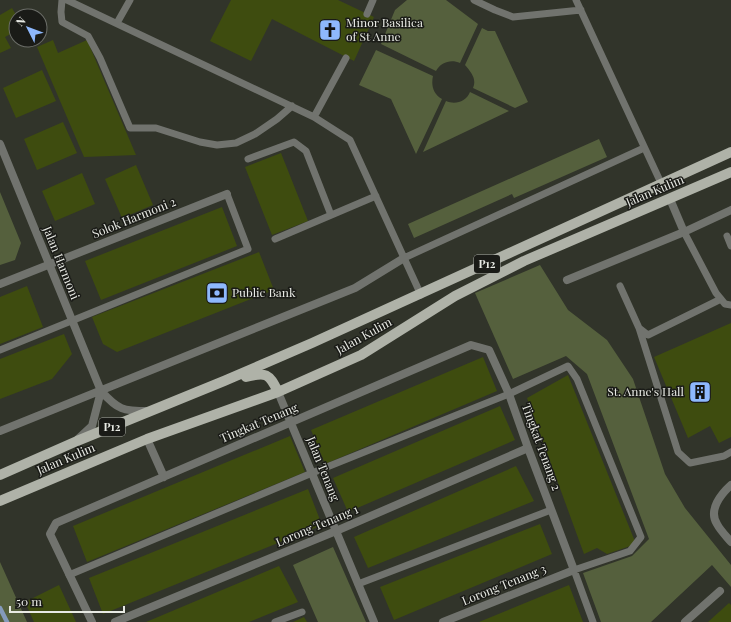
<svg xmlns="http://www.w3.org/2000/svg" width="731" height="622" font-family="'Playfair Display',serif">
<style>
.green{fill:#55603d}
.lines{fill:none;stroke-linecap:round;stroke-linejoin:round}
.stream{stroke:#849abb;stroke-width:4.5}
.building{fill:#3e4c0f}
.service{stroke:#71736e;stroke-width:7}
.minor{stroke:#71736e;stroke-width:8}
.primary{stroke:#afb2a8;stroke-width:10}
.labels{text-anchor:middle;stroke-width:3;stroke-linejoin:round;paint-order:stroke}
.shield{fill:#1a1b17;stroke:#aaaca6;stroke-width:1}
.shield-label{font-size:11px;font-weight:bold;fill:#e8eae4}
.poi-label{font-size:12px;fill:#e8eae4;stroke:#1a1b17;text-anchor:start}
.street-label{font-size:12px;fill:#e8eae4;stroke:#1a1b17}
</style>
<rect width="100%" height="100%" fill="#31342a"/>
<!-- green -->
<path class="green" d="M407,0h39l32,24 -18,39c-9,-4 -19,-1 -24,8l-55,-27 14,-34z
M482,28l6,3h7l33,71 -13,6 -42,-20c4,-9 -2,-16 -8,-23z
M376,50l57,26c-2,9 0,18 9,23l-26,55 -25,-55 -32,-14z
M470,92l39,19 -86,41 23,-51c9,4 20,1 24,-9z
M599,139l8,18 -93,41 -2,-4 -98,44 -6,-14z
M0,192l21,51 -6,17 -15,5z
M540,265l28,45 39,30 26,39 32,95 20,34 46,57v22l-19,-22 -61,57h-50l-18,-49 49,-17 17,-17 -62,-165 -21,-18 -53,23 -38,-86z
M333,547l33,75h-48l-25,-57z
M0,562l27,60h-27z"/>
<g class="lines">
<!-- stream -->
<path class="stream" d="M0,608l7,14"/>
</g>
<!-- building -->
<path class="building" d="M231,0h107l36,17 -20,44 -82,-42 -21,42 -41,-20z
M12,8l4,7v16l-11,6 6,11 -11,5v-38z
M53,40l5,13 29,-13 49,115 -52,2 -47,-110z
M42,70l14,31 -40,17 -13,-30z
M63,122l14,31 -40,17 -13,-31z
M281,153l27,68 -36,14 -27,-68z
M136,165l17,40 -31,13 -17,-39z
M82,173l13,31 -40,17 -13,-30z
M222,207l15,39 -136,54 -16,-39z
M259,252l15,38 -157,62 -14,-8 -11,-27z
M27,286l16,41 -43,17v-47z
M731,323v114l-12,6 -9,-17 -22,12 -34,-81z
M64,334l8,20 -20,25 -52,20v-40z
M483,357l14,34 -172,73 -14,-34z
M568,375l68,169 -29,10 -10,-6 -13,6 -57,-156z
M500,406l15,34 -167,72 -15,-34z
M290,436l15,36 -218,90 -14,-36z
M516,466l18,35 -166,67 -14,-31z
M308,489l14,36 -219,89 -14,-36z
M540,524l12,30 -158,66 -14,-33z
M279,566l19,36 -49,20h-103z
M59,585l17,37h-42l-9,-20z
M569,585l14,37h-104z
M729,603l2,2v17h-23z
M304,617l3,5h-14z"/>
<g class="lines">
<!-- service -->
<path class="service" d="M62,0l-1,12 1,10 26,14 12,22 30,70h26l44,14 17,3 19,-2 19,-9 22,-15 15,-13
M67,0l247,117 36,23 71,155
M474,0l21,10 18,7 68,-7
M576,0l85,183
M367,14l6,-14
M117,23l13,-23
M314,117l32,-59
M248,159l46,-17 12,9 25,64
M684,232l32,61 9,11 6,1
M727,236l4,10
M275,239l101,-43
M404,258l240,-110
M620,286l19,42 9,7 73,-36
M639,328l39,124 12,11 34,-7 7,-4
M0,350l248,-101 -21,-55
M69,575l243,-102 197,-79 59,-28 9,13 64,158 -11,14 -56,19 19,52
M358,584l193,-74
M275,622l27,-10"/>
<!-- minor -->
<path class="minor" d="M0,144l101,247c17,19 22,20 47,20
M670,199l14,33
M567,280l117,-48 47,-22
M0,284l227,-90
M278,392l96,230
M0,431l355,-143 49,-30
M78,439l14,-13 9,-35
M147,439l17,38
M731,485c-10,9 -23,25 -14,39 3,6 9,12 14,18
M92,622l-42,-88 6,-11 415,-178 18,5 20,44 19,54 46,122 -131,52
M115,622l221,-91 192,-83
M685,622l35,-31"/>
<!-- primary -->
<path class="primary" d="M246,377c20,-5 23,-4 32,15
M0,475l77,-34 147,-60 88,-38 419,-191
M0,501l147,-62 131,-47 83,-37 94,-59 69,-35 207,-89"/>
</g>
<!-- icons -->
<defs>
<g id="church-square" transform="scale(1.15)"><rect x="-9" y="-9" width="18" height="18" rx="4" fill="#8eb8fd" stroke="#1a1b17"/><path d="M-1.2-6h2.4v3.5h3.3v2.4h-3.3V6h-2.4V-.1h-3.3v-2.4h3.3Z" fill="#111"/></g>
<g id="bank-square" transform="scale(1.15)"><rect x="-9" y="-9" width="18" height="18" rx="4" fill="#8eb8fd" stroke="#1a1b17"/><path d="M-6-4H6V4H-6ZM0-2.3a2.3 2.3 0 1 0 0 4.6a2.3 2.3 0 1 0 0-4.6Z" fill="#111"/></g>
<g id="building-square" transform="scale(1.15)"><rect x="-9" y="-9" width="18" height="18" rx="4" fill="#8eb8fd" stroke="#1a1b17"/><path d="M-4-6H4V6H1V3H-1V6H-4ZM-2.5-4.3h1.7v1.8h-1.7ZM.8-4.3h1.7v1.8H.8ZM-2.5-1h1.7V.8h-1.7ZM.8-1h1.7V.8H.8Z" fill="#111"/></g>
</defs>
<g fill-rule="evenodd">
<use href="#church-square" x="330" y="30"/>
<use href="#bank-square" x="217" y="293"/>
<use href="#building-square" x="700" y="392"/>
</g>
<g class="labels">
<!-- shield labels -->
<g class="shield">
<rect x="474" y="255" width="26" height="18" rx="3"/>
<rect x="99" y="418" width="26" height="18" rx="3"/>
</g>
<g class="shield-label">
<text x="487" y="268">P12</text>
<text x="112" y="431">P12</text>
</g>
<!-- poi labels -->
<g class="poi-label">
<text x="346" y="27">Minor Basilica<tspan x="346" dy="14">of St Anne</tspan></text>
<text x="232" y="297">Public Bank</text>
<text x="684" y="396" text-anchor="end">St. Anne's Hall</text>
</g>
<!-- street labels -->
<g class="street-label">
<text transform="translate(655 191) rotate(-23)" y="4">Jalan Kulim</text>
<text transform="translate(134 218) rotate(-22)" y="4">Solok Harmoni 2</text>
<text transform="translate(61 263) rotate(68)" y="4">Jalan Harmoni</text>
<text transform="translate(364 336) rotate(-29)" y="4">Jalan Kulim</text>
<text transform="translate(259 423) rotate(-23)" y="4">Tingkat Tenang</text>
<text transform="translate(541 447) rotate(70)" y="4">Tingkat Tenang 2</text>
<text transform="translate(66 459) rotate(-23)" y="4">Jalan Kulim</text>
<text transform="translate(323 469) rotate(68)" y="4">Jalan Tenang</text>
<text transform="translate(317 526) rotate(-23)" y="4">Lorong Tenang 1</text>
<text transform="translate(504 585) rotate(-22)" y="4">Lorong Tenang 3</text>
</g>
</g>
<!-- north arrow -->
<g transform="translate(28 28) rotate(312)"><circle r="19" fill="#1a1b17" stroke="#6c6e69"/>
<path d="M0-3L7 15L0 10L-7 15Z" fill="#8eb8fd"/>
<text y="-6" font-size="11" font-weight="bold" text-anchor="middle" fill="#e8eae4">N</text>
</g>
<!-- scale -->
<path d="M10 606v6h114v-6" fill="none" stroke="#e8eae4" stroke-width="2"/>
<text x="16" y="606" font-size="12" fill="#e8eae4" stroke="#1a1b17" stroke-width="3" paint-order="stroke">50 m</text>
</svg>
